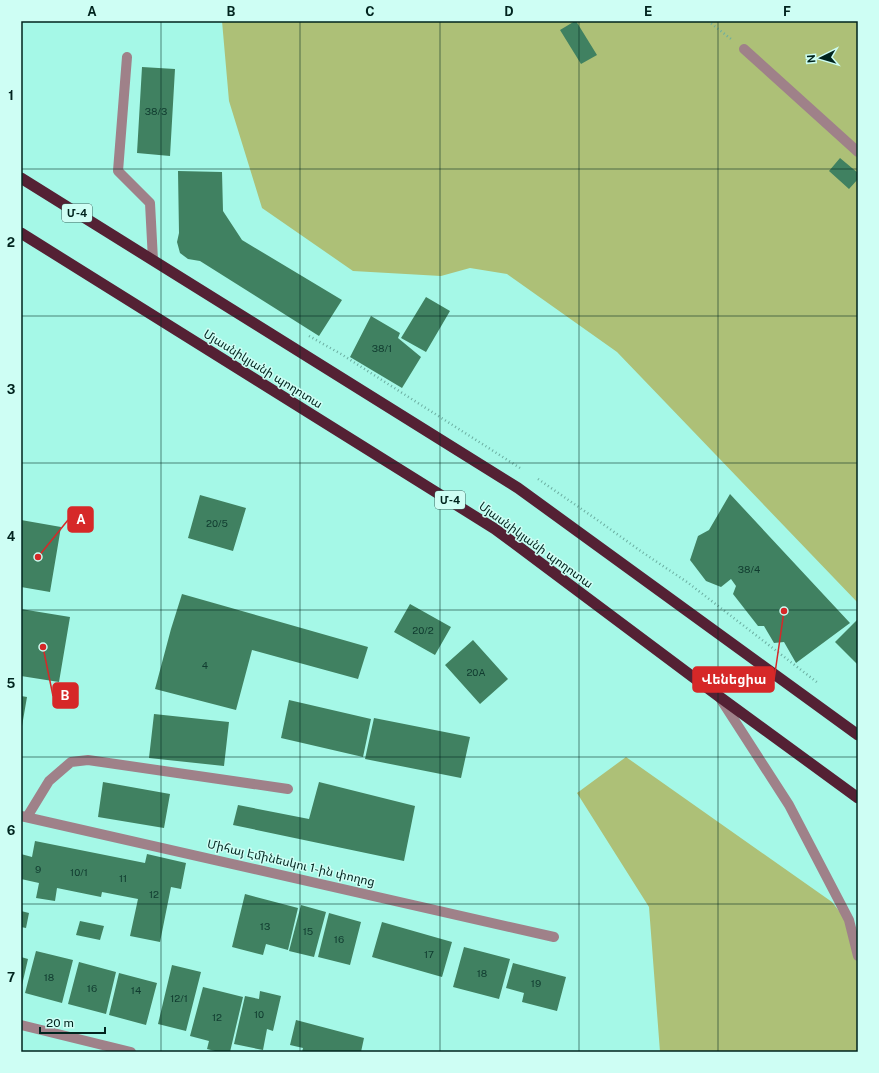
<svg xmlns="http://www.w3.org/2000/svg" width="879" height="1073" font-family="'Public Sans','Noto Sans Armenian',sans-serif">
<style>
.green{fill:#adc077}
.building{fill:#408161}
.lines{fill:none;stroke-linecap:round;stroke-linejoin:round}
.path{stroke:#6baea1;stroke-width:2.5;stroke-dasharray:1 3;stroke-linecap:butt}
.service{stroke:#9f8189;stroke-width:10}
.minor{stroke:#9f8189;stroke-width:10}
.trunk{stroke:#542134;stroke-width:11}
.grid{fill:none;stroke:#00241e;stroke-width:1;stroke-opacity:0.55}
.labels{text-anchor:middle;stroke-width:3;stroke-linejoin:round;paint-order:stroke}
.number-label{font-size:10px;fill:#103b2f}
.shield{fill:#cefef4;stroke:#3e655e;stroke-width:1}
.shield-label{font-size:11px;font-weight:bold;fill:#00241e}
.street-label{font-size:12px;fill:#00241e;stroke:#cefef4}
.leader{fill:none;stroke:#d62828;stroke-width:1.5}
.callout-dot{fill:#d62828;stroke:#cefef4;stroke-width:1.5}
.callout{fill:#d62828;stroke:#d62828;stroke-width:1.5}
.callout-label{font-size:13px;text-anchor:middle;font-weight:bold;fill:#fff}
.neatline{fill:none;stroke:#00241e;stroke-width:1.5}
.grid-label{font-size:13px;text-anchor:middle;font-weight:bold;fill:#00241e}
</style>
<rect width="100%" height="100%" fill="#a5f8e7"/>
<!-- green -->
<path class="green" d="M222,21h636v582l-241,-251 -110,-78 -37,-6 -29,8 -88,-5 -91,-63 -33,-107z
M626,757l206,145 18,23 8,20v107h-198l-11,-145 -72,-114z"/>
<!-- building -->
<path class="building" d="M575,21h1l21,34 -16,9 -21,-34z
M142,67l33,2 -5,87 -33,-3z
M840,158l18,15v6l-9,10 -20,-18z
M178,171l44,1 1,39 19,29 100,60 -23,36 -119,-75 -12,-2 -8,-6 -3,-11 2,-9z
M426,297l24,14 -24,41 -25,-14z
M371,316l29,17 -2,5 23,19 -19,31 -52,-31z
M730,494l120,129 -54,40 -12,-21 -10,1 -10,-17h-6l-25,-32 3,-8 -5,-7 -10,8 -15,-6 -16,-21 8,-24 11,-6z
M200,495l46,13 -13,43 -45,-13z
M21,520l40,7 -11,65 -29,-5z
M182,594l186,53 -10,32 -106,-29 -16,60 -81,-21 16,-60z
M410,604l41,23 -16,28 -41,-23z
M21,609l49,8 -11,65 -38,-6z
M858,619v46l-23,-23z
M473,640l35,39 -28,25 -35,-39z
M21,696l6,1 -5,29h-1z
M289,700l82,19 -8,38 -82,-19z
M154,714l75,8 -5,44 -75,-8z
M374,718l96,19 -9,41 -96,-19z
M103,782l67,12 -6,34 -66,-11z
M319,782l96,24 -11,55 -171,-36 5,-20 71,14z
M35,841l110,22 2,-9 39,9 -5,26 -10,-2 -11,55 -30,-6 8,-37 -36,-7 -1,5 -44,-9 -2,13 -19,-3 3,-15 -18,-4v-25l11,3z
M245,894l53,14 -10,42 -22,-6 -3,11 -31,-8z
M301,905l25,7 -12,45 -25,-6z
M21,911l8,2 -3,15 -5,-1z
M329,913l32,9 -11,43 -32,-8z
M80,921l24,5 -4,14 -24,-5z
M382,922l70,20 -10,35 -70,-20z
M464,947l46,12 -11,40 -46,-12z
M36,951l37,9 -11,43 -37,-10z
M21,957l7,2 -6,26h-1z
M79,962l37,10 -10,42 -38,-10z
M513,963l53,14 -9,34 -35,-9 2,-9 -18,-5z
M172,965l29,7 -15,59 -28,-7z
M119,973l38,10 -11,42 -37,-10z
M203,987l40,10 -13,55h-11l-12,-3 2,-8 -19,-5z
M260,991l21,5 -8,35 -6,-2 -4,21 -29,-6 11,-48 14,3z
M296,1020l68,18 -3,14h-59l1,-4 -13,-3z"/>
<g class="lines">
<!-- path -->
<path class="path" d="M708,21l23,18
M309,336l32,18 179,114
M538,479l58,40 46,33 45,30 131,101"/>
<!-- service -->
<path class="service" d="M744,49l114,103
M127,57l-9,114 32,32 3,57
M720,698l69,107 60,115 9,36
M27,817l22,-36 22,-19 17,-2 200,29"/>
<!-- minor -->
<path class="minor" d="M21,816l533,121
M21,1025l110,27"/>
<!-- trunk -->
<path class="trunk" d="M21,178l497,310 340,247
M21,233l474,296 222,166 141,103"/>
</g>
<!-- grid -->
<path class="grid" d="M161,21v1031M300,21v1031M440,21v1031M579,21v1031M718,21v1031M21,169h837M21,316h837M21,463h837M21,610h837M21,757h837M21,904h837"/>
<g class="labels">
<!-- number labels -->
<g class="number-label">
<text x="156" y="115">38/3</text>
<text x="382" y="352">38/1</text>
<text x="217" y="527">20/5</text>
<text x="749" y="573">38/4</text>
<text x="423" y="634">20/2</text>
<text x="205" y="669">4</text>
<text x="476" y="676">20A</text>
<text x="38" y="873">9</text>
<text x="79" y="876">10/1</text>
<text x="123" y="882">11</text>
<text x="154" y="898">12</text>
<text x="265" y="930">13</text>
<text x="308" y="935">15</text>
<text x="339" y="943">16</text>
<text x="429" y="958">17</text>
<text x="482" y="977">18</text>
<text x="49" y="981">18</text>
<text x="536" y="987">19</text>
<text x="92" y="992">16</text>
<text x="136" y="994">14</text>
<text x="179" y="1002">12/1</text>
<text x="259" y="1018">10</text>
<text x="217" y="1021">12</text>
</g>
<!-- shield labels -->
<g class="shield">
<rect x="62" y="204" width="30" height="18" rx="3"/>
<rect x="435" y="491" width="30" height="18" rx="3"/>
</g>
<g class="shield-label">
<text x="77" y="217">Մ-4</text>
<text x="450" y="504">Մ-4</text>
</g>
<!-- street labels -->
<g class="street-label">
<text transform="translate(263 369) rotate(32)" y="4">Մյասնիկյանի պողոտա</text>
<text transform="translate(536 545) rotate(36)" y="4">Մյասնիկյանի պողոտա</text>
<text transform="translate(291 863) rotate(13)" y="4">Միհայ Էմինեսկու 1-ին փողոց</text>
</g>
</g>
<!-- callouts -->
<path class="leader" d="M38 557L68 520M784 611L774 680M43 647L53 696"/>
<g class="callout-dot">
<circle cx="38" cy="557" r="4"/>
<circle cx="784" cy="611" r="4"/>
<circle cx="43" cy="647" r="4"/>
</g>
<g class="callout">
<rect x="68" y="507" width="25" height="25" rx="4"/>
<rect x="693" y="667" width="81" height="25" rx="4"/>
<rect x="53" y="683" width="25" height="25" rx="4"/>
</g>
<g class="callout-label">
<text x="81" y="524">A</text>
<text x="734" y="684">Վենեցիա</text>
<text x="65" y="700">B</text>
</g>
<!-- border -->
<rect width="879" height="1073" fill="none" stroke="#cefef4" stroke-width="44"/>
<!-- north arrow -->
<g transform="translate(821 58) rotate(265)" stroke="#cefef4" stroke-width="3" paint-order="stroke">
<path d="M0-3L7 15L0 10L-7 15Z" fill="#00241e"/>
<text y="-6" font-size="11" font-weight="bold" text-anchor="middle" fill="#00241e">N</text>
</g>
<!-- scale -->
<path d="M40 1027v6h65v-6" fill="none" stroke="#00241e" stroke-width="2"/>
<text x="46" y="1027" font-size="12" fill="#00241e" stroke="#cefef4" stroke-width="3" paint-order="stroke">20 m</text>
<rect x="22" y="22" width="835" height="1029" class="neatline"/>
<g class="grid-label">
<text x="92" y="16">A</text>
<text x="231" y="16">B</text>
<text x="370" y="16">C</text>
<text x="509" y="16">D</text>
<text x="648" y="16">E</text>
<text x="787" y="16">F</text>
<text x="11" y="100">1</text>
<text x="11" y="247">2</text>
<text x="11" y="394">3</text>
<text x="11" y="541">4</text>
<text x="11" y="688">5</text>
<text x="11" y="835">6</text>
<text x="11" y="982">7</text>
</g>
</svg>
